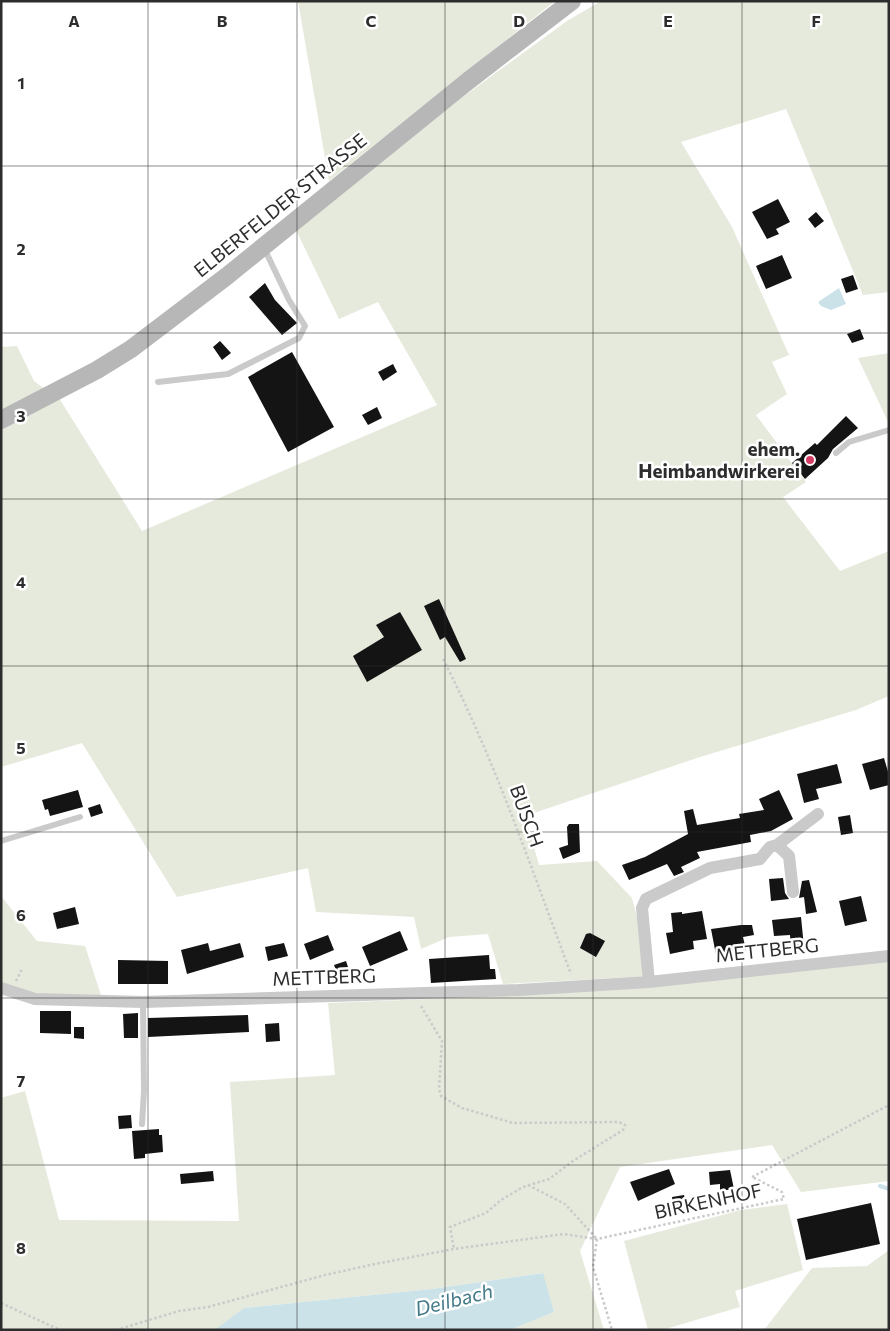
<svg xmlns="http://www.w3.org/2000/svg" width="890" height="1331" font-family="Commissioner,sans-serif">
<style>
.green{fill:#e6eadc}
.water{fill:#cae2e8}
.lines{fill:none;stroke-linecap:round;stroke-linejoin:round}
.stream{stroke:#cae2e8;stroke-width:4}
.building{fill:#141414}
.path{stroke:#cacaca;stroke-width:2.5;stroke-dasharray:2.5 2.5;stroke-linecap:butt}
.lane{stroke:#cacaca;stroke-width:6}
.street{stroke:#cacaca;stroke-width:12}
.secondary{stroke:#b7b7b7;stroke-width:18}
.grid{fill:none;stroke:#2d2d2d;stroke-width:1;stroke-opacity:0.55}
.poi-dot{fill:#d63e65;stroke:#fff;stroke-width:2}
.labels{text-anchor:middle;stroke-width:5;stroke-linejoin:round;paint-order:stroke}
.street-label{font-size:19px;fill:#2d2d2d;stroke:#fff}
.poi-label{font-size:19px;font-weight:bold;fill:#2d2d2d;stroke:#fff;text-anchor:end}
.water-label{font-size:20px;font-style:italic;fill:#427a89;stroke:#fff}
.grid-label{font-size:16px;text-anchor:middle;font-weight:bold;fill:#2d2d2d;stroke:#fff;stroke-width:5;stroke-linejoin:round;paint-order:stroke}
</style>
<rect width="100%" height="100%" fill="#fff"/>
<!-- green -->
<path class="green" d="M298,1h257l-226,180z
M601,1h288v291l-26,3 -77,-186 -105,33 51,85 57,128 -17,7 15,32 -31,21 50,67 -23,15 57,74 49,-20v145l-33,14 -156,47 -175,59 14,49 58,-4 35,37 20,78 -149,8 -15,-50 -39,3 -28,12 -7,-32 -98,-5 -8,-44 -131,29 -95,-154 -81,24v-343l58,-26 83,133 295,-126 -59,-103 -39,17 -43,-89 168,-134 103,-75z
M17,346l17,35 12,9 -45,22v-65z
M889,353v71l-31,-66z
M1,896l36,45 48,5 16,49 -72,-1 -28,-9z
M889,961v220l-88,11 -29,-47 -152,22 -40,84 24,79h-94l44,-18 -12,-39 -110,16 -188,19 -27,22h-216v-232l24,-7 34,129 180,1 -9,-139 105,-7 -7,-72 128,-5z
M787,1204l16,66 -68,21 5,16 -78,23h-14l-24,-89 117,-31z
M889,1250v80h-125l48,-62 55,-2z"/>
<!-- water -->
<path class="water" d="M839,288l7,16 -15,6 -10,-4 -3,-4z
M543,1273l11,39 -44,18 -294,-1 28,-21 188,-19z"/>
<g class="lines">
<!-- stream -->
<path class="stream" d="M880,1186l9,3"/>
</g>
<!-- building -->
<path class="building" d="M778,199l12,23 -14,7 3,5 -12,5 -15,-27z
M816,212l8,9 -9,7 -7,-9z
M782,255l10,23 -26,11 -10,-23z
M853,275l5,14 -12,4 -5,-14z
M265,283l10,17 22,23 -15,12 -33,-38z
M860,329l4,10 -12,4 -5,-9z
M220,341l11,12 -9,7 -9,-13z
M292,352l42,75 -46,25 -40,-75z
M393,364l4,8 -14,9 -5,-9z
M377,407l5,11 -14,7 -6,-10z
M846,416l12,12 -25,21 -5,9 -23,21 -13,-16 23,-20 2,2z
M439,599l27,60 -6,3 -15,-25 -5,3 -16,-34z
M400,612l22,38 -55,32 -14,-26 31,-19 -8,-12z
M884,758l5,17v10l-19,5 -8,-26z
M837,764l5,19 -26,6 3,10 -15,4 -7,-29z
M78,790l5,17 -33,9 -2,-7 -3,1 -3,-10z
M779,790l14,29 -22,12 -21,4 1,7 -54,10 3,6 -19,9 3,5 -10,4 -7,-12 -38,16 -7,-15 23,-8 43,-23 -4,-23 9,-2 4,16 43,-7 -1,-4 25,-4 -5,-11z
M100,804l3,9 -12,4 -3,-9z
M850,815l3,18 -12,2 -3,-18z
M569,824h10l1,28 -17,7 -4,-11 9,-3 -1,-18z
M783,878l2,15 4,6 -18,2 -2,-22z
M809,880l8,32 -11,2 -2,-17 -5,1 3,-17z
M861,896l6,25 -22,5 -6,-25z
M75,907l4,17 -22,5 -4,-16z
M702,911l5,28 -14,2 1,8 -24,5 -4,-21 7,-1 -2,-19 11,-1v2z
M801,917l3,30 -13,1 -1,-13 -16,1 -2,-16z
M741,925h11l2,10 -11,2 3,13 -30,5 -5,-26z
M400,931l8,19 -38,16 -8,-19z
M590,933l15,8 -9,16 -16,-9 6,-14z
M328,935l6,15 -24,10 -6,-16z
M208,943l2,8 30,-8 4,14 -57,17 -6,-24z
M284,943l4,13 -20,5 -3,-14z
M489,955l1,14h5l1,10 -65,4 -2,-24z
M118,960l50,1v23h-50z
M346,961l5,15 -11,4 -6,-15z
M40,1011h31v23l-31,-1z
M138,1013v25h-14l-1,-24z
M248,1015l1,17 -101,5v-19z
M279,1023l1,18 -14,1 -1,-18z
M74,1027h10v12l-10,-1z
M131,1115l1,13 -13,1 -1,-13z
M159,1129v6h3l1,17 -18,2v4l-11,1 -2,-28z
M669,1169l6,15 -37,17 -8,-19z
M730,1170l4,19 -14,2v-7l-10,1 -1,-13z
M213,1171l1,10 -33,3 -1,-10z
M684,1195l3,11 -13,3 -2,-12z
M871,1203l9,41 -74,16 -9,-41z"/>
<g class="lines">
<!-- path -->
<path class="path" d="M443,659c52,101 88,209 128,315
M16,981l6,-12
M421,1006l21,35 -3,48 2,7 21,12 51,15 106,-1 6,3 -2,5 -50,31 -24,18 -26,8 -22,13 -15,13 -36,14 4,22
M752,1177l137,-72
M528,1185l37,19 31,34
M597,1239l-4,28 19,63
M1,1303l59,27
M116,1330l63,-19 29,-4 117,-32 50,-11 79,-15 110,-15 33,5 187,-40 -2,-7 -30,-15"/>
<!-- lane -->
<path class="lane" d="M158,382l70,-8 71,-36 6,-12 -16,-26 -25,-52
M836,453l13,-11 40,-12
M1,841l79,-24
M142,1124l2,-33 -1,-89"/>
<!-- street -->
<path class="street" d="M777,845l41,-31
M649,982l-7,-74 4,-9 64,-31 50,-9 10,-12 7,-2 12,11 4,36
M1,988l34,11 108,3 376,-12 130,-8 240,-26"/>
<!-- secondary -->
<path class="secondary" d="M1,420l96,-50 34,-21 96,-73 241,-195 104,-80"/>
</g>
<!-- grid -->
<path class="grid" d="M148,1v1329M297,1v1329M445,1v1329M593,1v1329M742,1v1329M1,166h888M1,333h888M1,499h888M1,666h888M1,832h888M1,998h888M1,1165h888"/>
<!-- markers -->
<circle class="poi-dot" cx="810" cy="460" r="5"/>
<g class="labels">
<!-- street labels -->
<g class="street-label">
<text transform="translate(280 205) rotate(-39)" y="7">ELBERFELDER STRASSE</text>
<text transform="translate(527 816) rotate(70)" y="7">BUSCH</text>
<text transform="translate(767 950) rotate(-6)" y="7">METTBERG</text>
<text transform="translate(324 977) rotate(-2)" y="7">METTBERG</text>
<text transform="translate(708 1201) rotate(-12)" y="7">BIRKENHOF</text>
</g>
<!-- poi labels -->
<g class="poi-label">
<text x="800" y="456">ehem.<tspan x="800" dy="22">Heimbandwirkerei</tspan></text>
</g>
<!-- water labels -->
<g class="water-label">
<text transform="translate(454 1300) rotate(-14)" y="7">Deilbach</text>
</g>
</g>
<g class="grid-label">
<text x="74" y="27">A</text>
<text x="222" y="27">B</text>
<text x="371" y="27">C</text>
<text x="519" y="27">D</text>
<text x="668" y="27">E</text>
<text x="816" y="27">F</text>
<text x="21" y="89">1</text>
<text x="21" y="255">2</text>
<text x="21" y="422">3</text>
<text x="21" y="588">4</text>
<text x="21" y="754">5</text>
<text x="21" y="921">6</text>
<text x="21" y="1087">7</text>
<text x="21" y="1254">8</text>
</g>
<!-- border -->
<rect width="890" height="1331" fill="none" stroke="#2d2d2d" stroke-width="5"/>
</svg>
